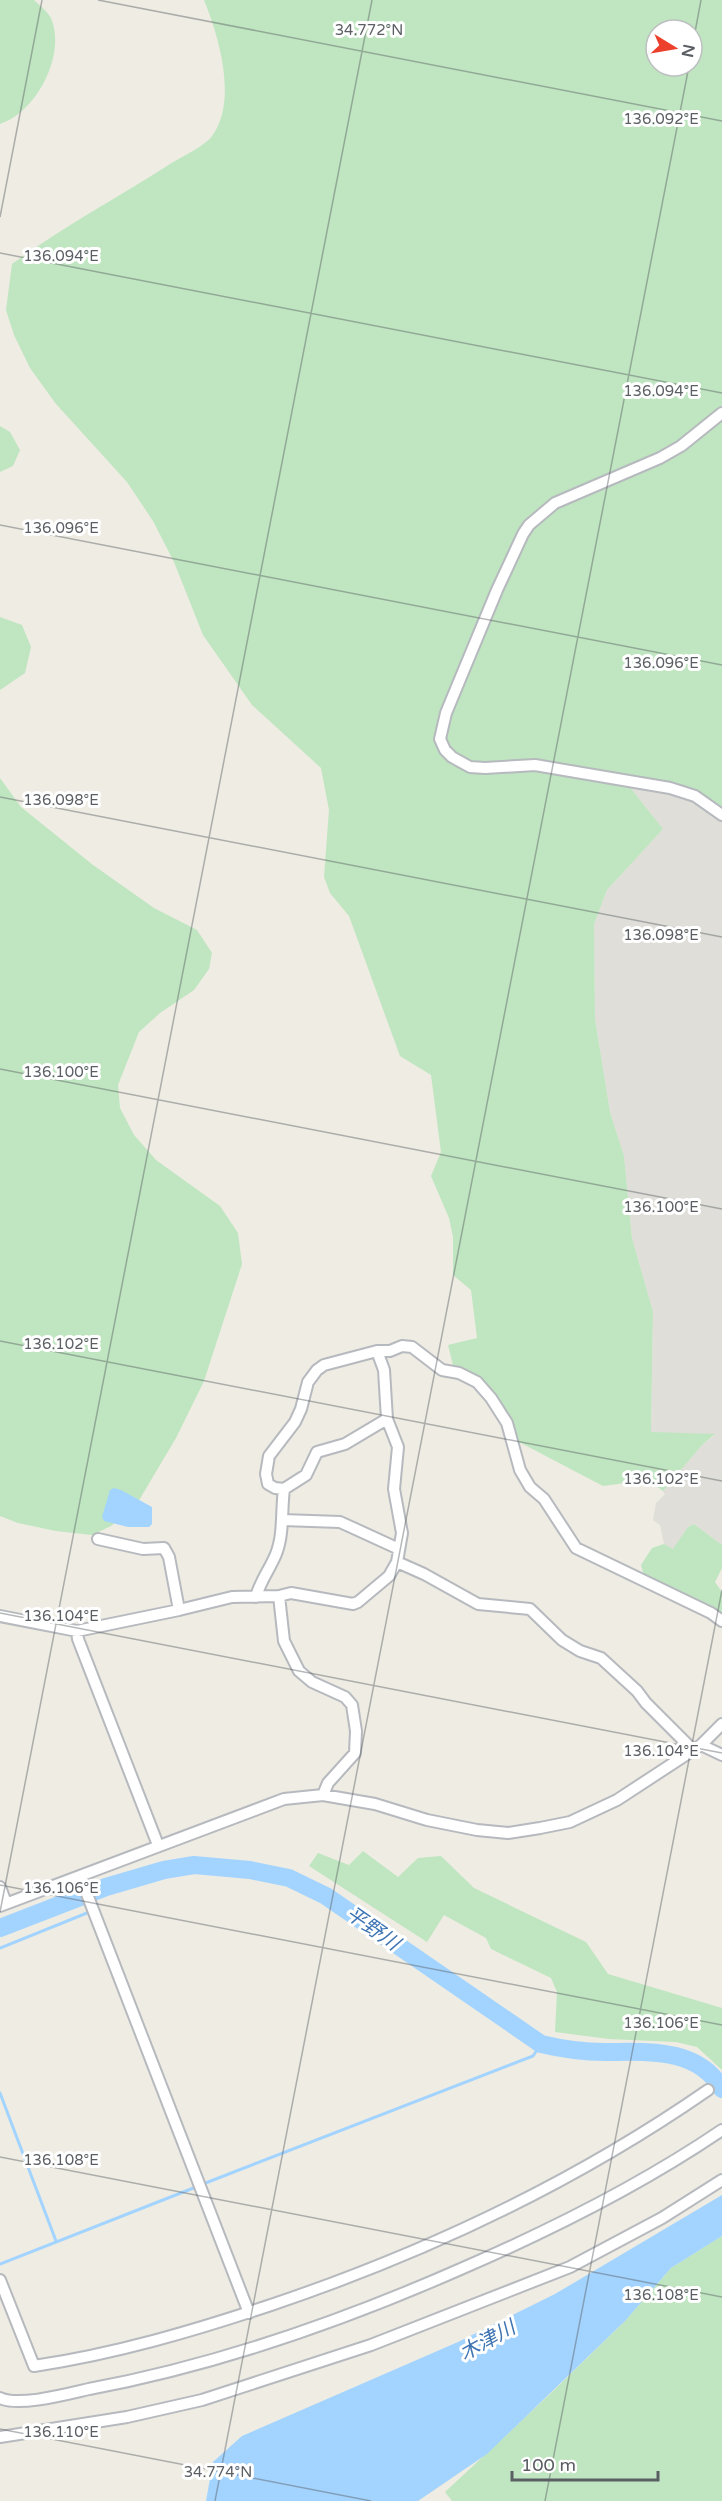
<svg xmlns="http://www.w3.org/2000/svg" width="722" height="2501" font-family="'Varela Round','Noto Sans JP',sans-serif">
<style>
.industrial{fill:#dfded8}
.green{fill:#bfe6c0;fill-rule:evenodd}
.water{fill:#a3d4ff}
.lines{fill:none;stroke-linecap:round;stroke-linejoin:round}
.stream{stroke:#a3d4ff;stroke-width:3}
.river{stroke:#a3d4ff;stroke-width:18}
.minor-casing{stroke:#b6b9be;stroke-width:14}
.minor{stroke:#fff;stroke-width:10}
.ticks{fill:none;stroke:#5b5f64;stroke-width:1.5;stroke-opacity:0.45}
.labels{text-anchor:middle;stroke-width:6;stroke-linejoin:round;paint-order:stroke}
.water-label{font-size:20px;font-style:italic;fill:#3e74b3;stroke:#fff}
.ticks-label{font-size:15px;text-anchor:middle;fill:#5b5f64;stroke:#fff;stroke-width:6;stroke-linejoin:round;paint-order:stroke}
</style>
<rect width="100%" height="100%" fill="#eeece3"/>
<!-- industrial -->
<path class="industrial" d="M631,775l49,8 22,10 20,15v737l-28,-21 -6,3 -15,23 -9,-6 -4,-19 -7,-5 3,-17 9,-9 -2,-3 39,-46 13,-10 -64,-2 2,-121 -21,-74 -8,-82 -14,-44 -15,-93 -1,-95 13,-34 56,-61 -34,-43z"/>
<!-- green -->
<path class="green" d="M0,0h34c6,6 16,13 18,21 13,36 -16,91 -52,103z
M204,0h518v808c-34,-25 -50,-26 -90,-33l-3,11 34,43 -56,61 -13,34 1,95 15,93 14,44 8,82 21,74 -2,120 64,2 -13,11 -39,46 -15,-11 -45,6 -84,-44 -9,-21 -18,-25 -38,-27 -6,-24 29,-7 -6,-48 -18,-15v-38l-4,-19 -18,-42 10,-24 -10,-77 -31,-19 -51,-140 -19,-23 -6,-16 5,-67 -8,-42 -69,-63 -49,-70 -29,-73 -21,-41 -26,-39 -71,-78 -26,-36 -16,-33 -8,-25 6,-46c51,-37 105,-66 158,-100 11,-7 35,-18 42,-28 26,-35 7,-99 -8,-136zM656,30h36v36h-36z
M0,426l10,6 10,18 -7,16 -13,6z
M0,617l22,8 9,22 -6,26 -25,17z
M0,778l21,29 72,58 61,43 43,22 15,23 -3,16 -15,21 -34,23 -21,19 -21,53 2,23 14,27 22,25 64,46 18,27 4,31 -38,117 -28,57 -41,69 -24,19 -19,9 -36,-4 -38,-8 -18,-7z
M694,1524l28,21v23l-7,14 7,10v26l-77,-39 -4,-14 11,-17 12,-4 9,5 15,-22z
M363,1851l35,26 20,-19 23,-2 33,32 112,54 22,32 114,34v62l-25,-23 -21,-5 -67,-3 -54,-7 2,-40 -6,-14 -60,-29 -5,-11 -42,-23 -17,27 -118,-76 9,-13 31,12z
M722,2236v265h-270l-7,-9 104,-97 76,-74 46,-53z"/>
<!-- water -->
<path class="water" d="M114,1488l7,2 31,17v17l-3,3h-21l-24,-6 -2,-4 8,-27z
M722,2195v41l-51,32 -46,53 -138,133 -69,47h-212l7,-39 29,-26 216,-94 97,-48z"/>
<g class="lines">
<!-- stream -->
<path class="stream" d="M0,1948l87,-35
M0,2093l56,148
M203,2184l330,-128 8,-12
M0,2264l196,-77"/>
<!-- river -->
<path class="river" d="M0,1928l106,-41 58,-17 30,-5 56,5 39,8 37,18 215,148c21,5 42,8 64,8 42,0 92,-5 117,37"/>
<!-- minor casing -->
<g class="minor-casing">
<path id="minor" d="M722,413l-41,33 -21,12 -105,45 -26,22 -6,9 -26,56 -51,123 -6,26 5,11 7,7 18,10 15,1 50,-3 135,23 25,8 27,19
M284,1489l22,-14 11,-23 28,-8 42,-25
M282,1520l58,2 59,27
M98,1539l45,10 21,-1 5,9 10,53
M397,1562l27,12 54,30 52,5 32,31 18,11 21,7 36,33 9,12 47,47
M279,1596l5,45 15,30 13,11 33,15 7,8 4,26 -1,22 -27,30 -5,12
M256,1597c4,-16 14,-28 20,-43 8,-20 5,-43 8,-65l-9,-1 -7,-4 -2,-10 3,-18 26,-34 6,-13 7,-27 9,-12 7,-5 53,-14h13l12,-5 10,1 30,23 17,3 18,9 14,16 16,25 13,47 10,17 14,12 32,49 135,65 11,8
M0,1616l77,15 102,-21 53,-13 47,-1 12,-3 62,11 5,-2 31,-26 8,-14 5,-29 -8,-44 4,-42 -11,-28 -3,-49 -7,-19
M77,1631l1,8 80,206
M701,1745l21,10
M80,1876l169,437
M0,1887l6,16
M0,1906l284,-107 39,-4 52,9 52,16 50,10 31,3 32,-5 30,-6 47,-22 84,-55 21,-21
M0,2280l34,86c81,-12 159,-35 237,-61 154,-52 303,-122 437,-215
M0,2398c19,9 67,-4 89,-9 129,-24 254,-68 374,-121 90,-39 178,-83 259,-138
M0,2437l127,-20 75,-17 169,-55 199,-78 92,-49 60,-38"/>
</g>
<!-- minor -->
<use href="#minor" class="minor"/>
</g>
<!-- ticks -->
<path class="ticks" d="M98,0l624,121M692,48l9,-48M0,217l42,-217M0,253l722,140M0,525l722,140M0,797l722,140M0,1069l722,140M0,1341l722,140M0,1613l722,140M0,1885l722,140M0,1912l372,-1912M0,2157l722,140M0,2429l371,72M215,2501l474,-2435M545,2501l177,-911"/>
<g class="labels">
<!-- water labels -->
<g class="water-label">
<text transform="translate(373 1928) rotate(35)" y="7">平野川</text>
<text transform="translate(487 2340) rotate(-29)" y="7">木津川</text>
</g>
</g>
<g class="ticks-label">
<text x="369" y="35">34.772°N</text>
<text x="661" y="124">136.092°E</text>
<text x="61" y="261">136.094°E</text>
<text x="661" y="396">136.094°E</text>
<text x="61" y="533">136.096°E</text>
<text x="661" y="668">136.096°E</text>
<text x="61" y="805">136.098°E</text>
<text x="661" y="940">136.098°E</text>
<text x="61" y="1077">136.100°E</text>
<text x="661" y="1212">136.100°E</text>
<text x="61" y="1349">136.102°E</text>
<text x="661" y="1484">136.102°E</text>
<text x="61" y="1621">136.104°E</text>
<text x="661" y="1756">136.104°E</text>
<text x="61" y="1893">136.106°E</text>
<text x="661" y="2028">136.106°E</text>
<text x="61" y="2165">136.108°E</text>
<text x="661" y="2300">136.108°E</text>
<text x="61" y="2437">136.110°E</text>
<text x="218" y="2477">34.774°N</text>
</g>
<!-- north arrow -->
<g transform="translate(674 48) rotate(101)"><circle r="28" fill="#ffffff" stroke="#bdbfc1" stroke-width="1.5"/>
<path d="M0-4.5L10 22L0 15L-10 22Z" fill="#ec402c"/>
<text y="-9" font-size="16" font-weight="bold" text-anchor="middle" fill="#5b5f64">N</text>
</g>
<!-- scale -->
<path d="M512 2471v9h146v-9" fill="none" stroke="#5b5f64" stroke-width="3"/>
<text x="521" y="2471" font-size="18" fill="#5b5f64" stroke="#ffffff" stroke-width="4.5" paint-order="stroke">100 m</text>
</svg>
